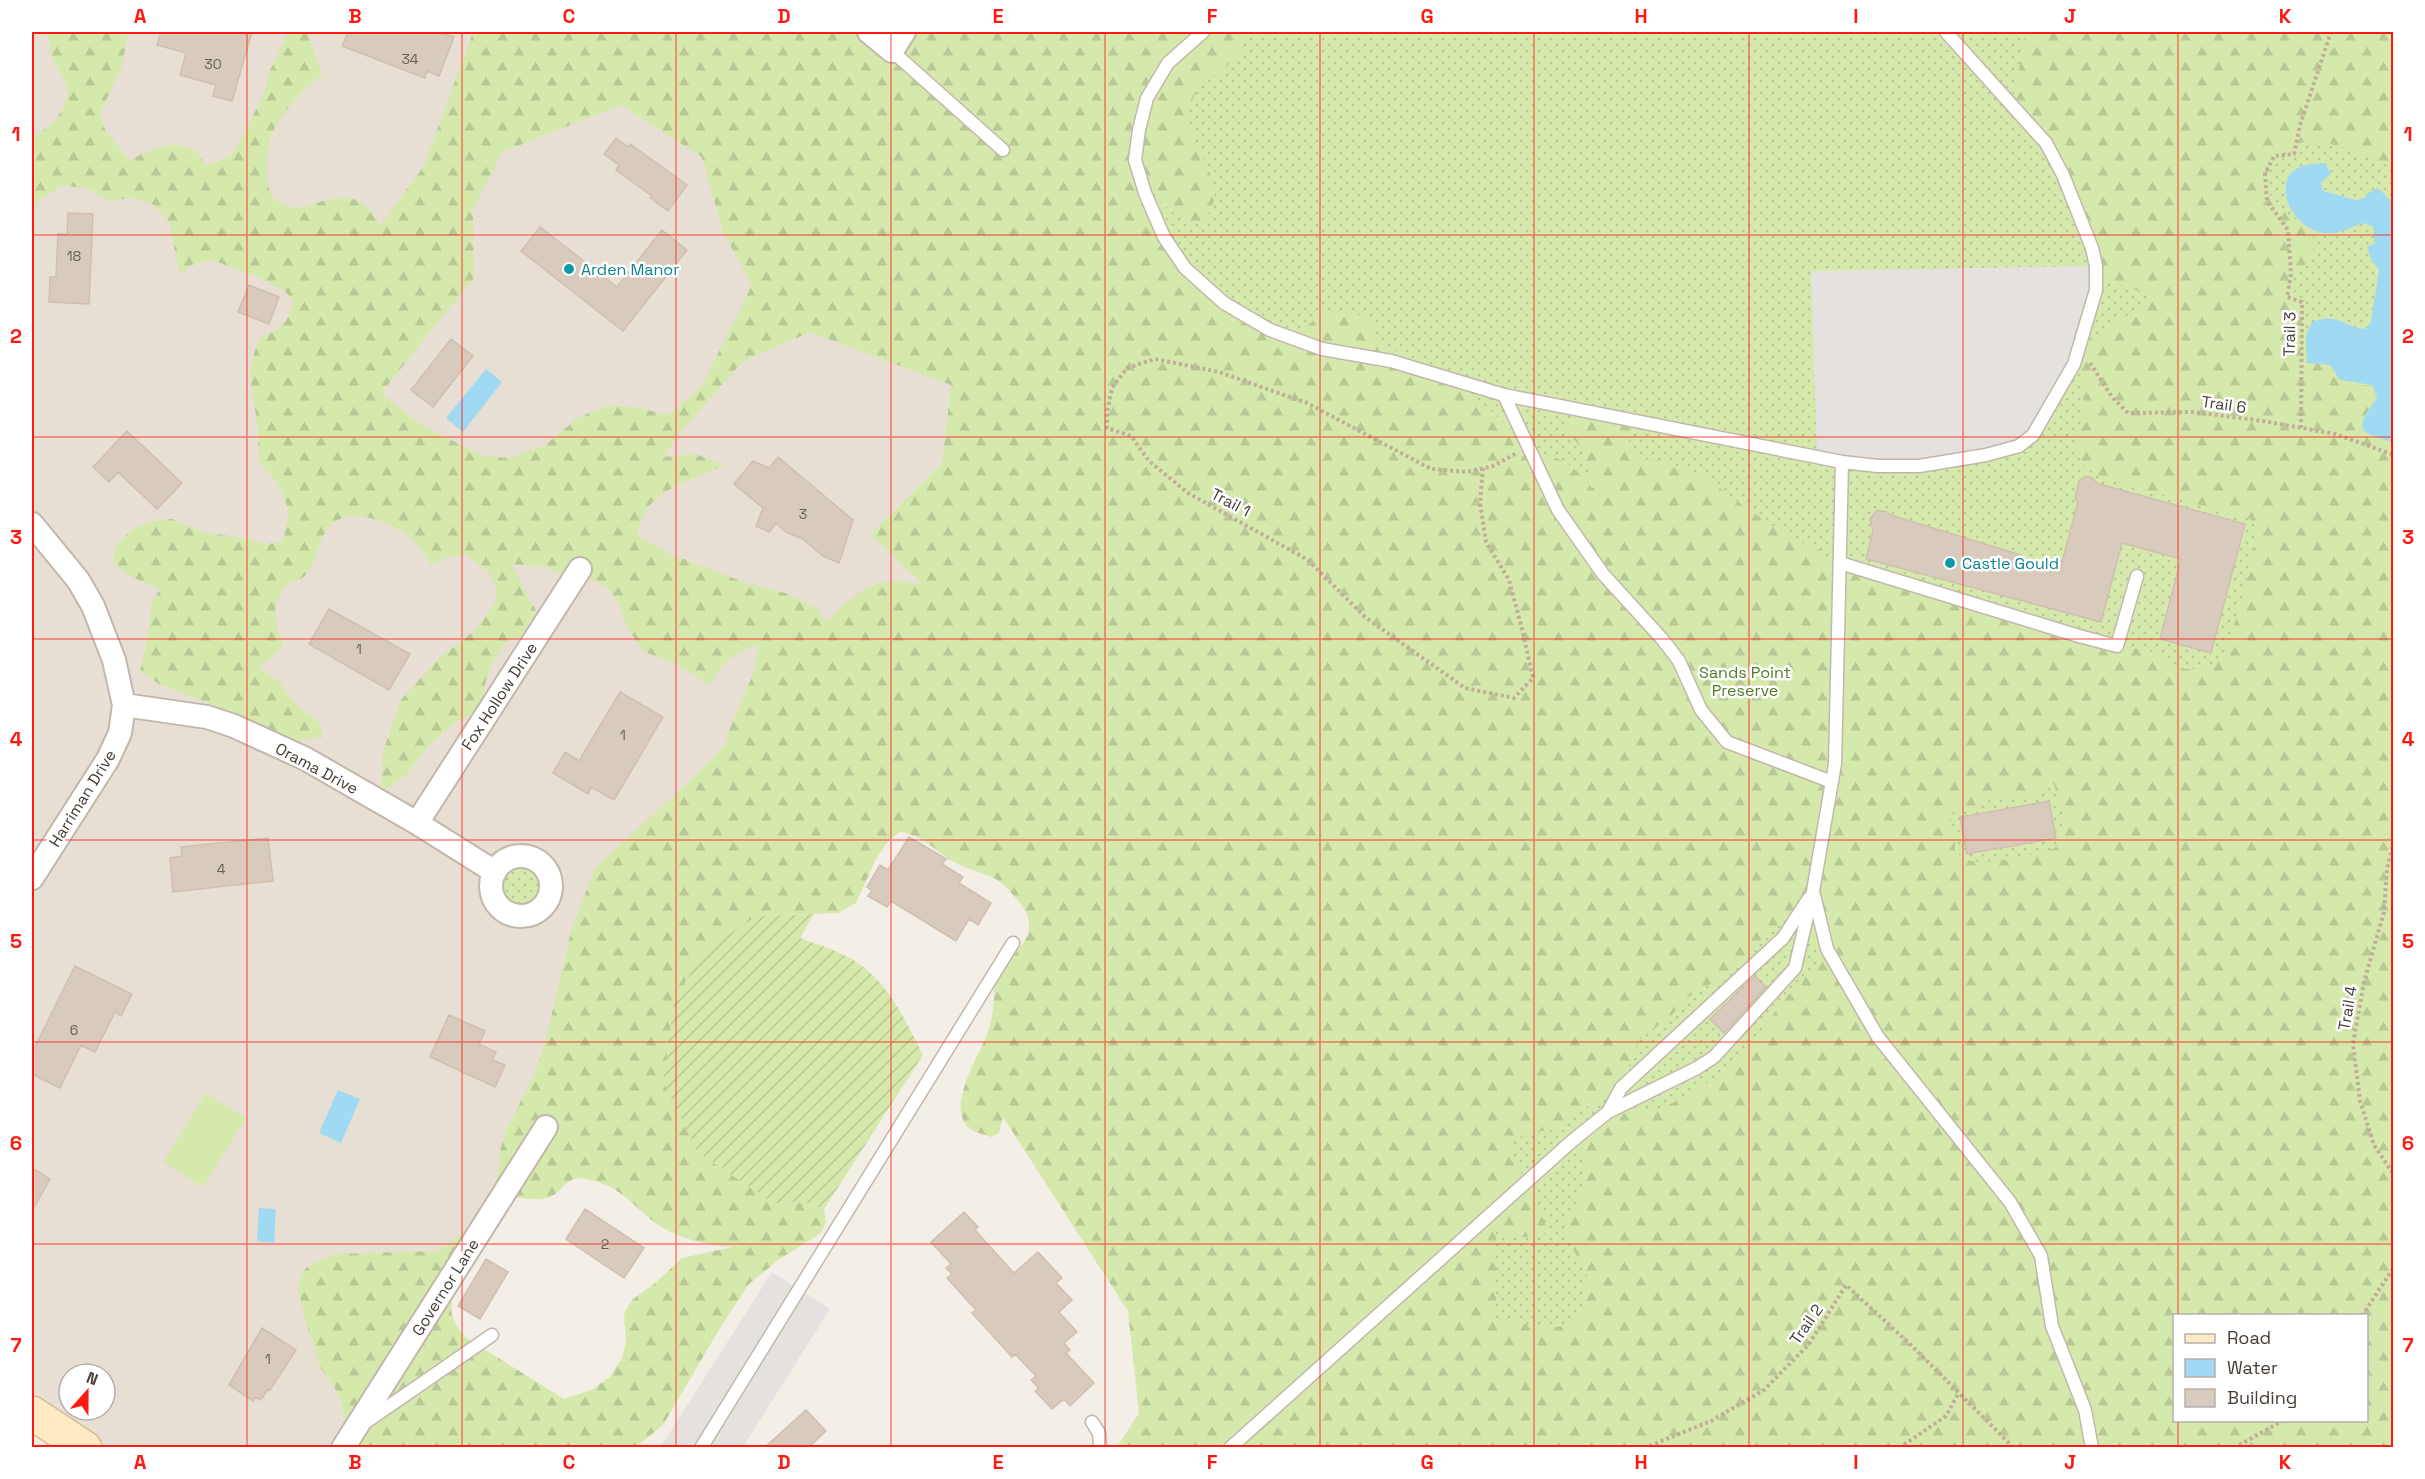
<svg xmlns="http://www.w3.org/2000/svg" width="2425" height="1479" font-family="'Space Grotesk',sans-serif">
<style>
.residential{fill:#e7dfd3;fill-rule:evenodd}
.grass{fill:url(#grass-dots);fill-rule:evenodd}
.forest{fill:url(#forest-firs);fill-rule:evenodd}
.garden{fill:url(#garden-furrows)}
.pitch{fill:#d5e9ad}
.parking{fill:#e4e1de}
.water{fill:#a0daf2}
.building{fill:#d8cbbe;stroke:#d0bfae;stroke-width:1.5}
.lines{fill:none;stroke-linecap:round;stroke-linejoin:round}
.lane-casing{stroke:#c2b7ab;stroke-width:15}
.street-casing{stroke:#c2b7ab;stroke-width:26}
.secondary-casing{stroke:#d5bc94;stroke-width:36}
.path{stroke:#c1ae99;stroke-width:4;stroke-dasharray:3 3;stroke-linecap:butt}
.lane{stroke:#fff;stroke-width:12}
.street{stroke:#fff;stroke-width:22}
.secondary{stroke:#ffeac4;stroke-width:33}
.grid{fill:none;stroke:#ff1911;stroke-width:1.5;stroke-opacity:0.55}
.culture-dot{fill:#0f9aa8;stroke:#fff;stroke-width:2}
.labels{text-anchor:middle;stroke-width:5;stroke-linejoin:round;paint-order:stroke}
.number-label{font-size:14px;fill:#6a6057}
.culture-label{font-size:16px;fill:#0d838f;stroke:#fff;text-anchor:start}
.street-label{font-size:16px;fill:#463d35;stroke:#fff}
.park-label{font-size:16px;fill:#4f7a26;stroke:#fff}
.neatline{fill:none;stroke:#ff1911;stroke-width:2}
.grid-label{font-size:20px;text-anchor:middle;font-weight:bold;fill:#ff1911}
</style>
<defs>
<pattern id="grass-dots" width="8" height="8" patternUnits="userSpaceOnUse" patternTransform="scale(1.5)"><rect width="8" height="8" fill="#d5e9ad"/><path d="M2 2h.1M6 6h.1" fill="none" stroke="#b8c995" stroke-width="1.8" stroke-linecap="round"/></pattern>
<pattern id="forest-firs" width="22" height="20" patternUnits="userSpaceOnUse" patternTransform="scale(1.5)"><rect width="22" height="20" fill="#d5e9ad"/><path d="M5 1l3.5 6h-7zM16 11l3.5 6h-7z" fill="#b8c995"/></pattern>
<pattern id="garden-furrows" width="10" height="10" patternUnits="userSpaceOnUse" patternTransform="scale(1.5)"><rect width="10" height="10" fill="#d5e9ad"/><path d="M-1 1l2-2M0 10L10 0M9 11l2-2" fill="none" stroke="#b8c995"/></pattern>
</defs>
<rect width="100%" height="100%" fill="#f3eee6"/>
<!-- residential -->
<path class="residential" d="M32,32h957l-47,432 -71,70 52,51 -377,542 -203,320h-256l-55,-35zM69,1374h36v36h-36z"/>
<!-- grass -->
<path class="grass" d="M951,32h1442v1415h-1201l-97,-514 -172,-348 -52,-51 71,-70 9,-79zM2174,1316h192v104h-192z
M501 886a20 20 0 1 1 40 0a20 20 0 1 1-40 0Z"/>
<!-- forest -->
<path class="forest" d="M48,32h80l-6,35 -22,46 5,16 24,31c18,-8 45,-23 65,-10 5,3 8,11 12,15l24,-8 12,-19 22,-45 5,-20 19,-41h22l-1,5 13,38c-19,15 -47,43 -53,68 -2,10 -2,22 -2,33 1,15 6,26 21,31 11,2 22,-2 32,-5 29,-10 47,-3 60,24l44,-60 49,-134h411c10,7 25,10 34,0h325c7,35 -52,45 -54,80 -3,40 49,71 12,112 -21,0 -40,-22 -54,-38 12,28 22,54 40,78 12,18 82,65 103,67 15,1 21,-9 31,-18l42,2 9,6 4,15 6,8c21,12 45,21 66,34 38,25 70,56 97,92l1,-13c23,-1 38,23 53,39l-17,-47 -15,-18 -3,-8c22,-11 42,-4 64,2l2,28 8,6 30,2 19,11 24,7 13,13 43,30 31,19 23,9 8,10 25,10 263,76 31,4 37,19h15l12,-5 13,-13 16,-48 16,-68 -1,-9 -6,-7 -145,-40c-47,-22 -19,-48 -22,-85 -1,-16 -4,-30 -3,-46l76,-52 -60,-18 -33,-103 -50,-69 12,-74h368v136c-27,-12 -67,-33 -97,-24l-2,10 -20,2c-16,33 -7,45 23,64 8,5 14,7 16,16 6,27 -13,28 -22,43 -3,4 -3,13 -4,18l15,5 -1,51 6,10 23,2 30,20h12l5,12c-24,33 -18,35 16,45v1005h-1276l22,-34 -11,-102 -125,-194 -4,16 -8,4c-8,-3 -20,-5 -25,-12 -18,-22 14,-71 22,-93 7,-19 6,-40 6,-60 26,-22 52,-42 21,-75 -5,-5 -10,-12 -16,-16 -13,-8 -29,-11 -43,-18 -22,-11 -27,-26 -56,-31l-12,9 -12,18 -20,44 -18,10 -81,3 17,287 31,-1 19,7 2,13 -5,11 -44,28 -28,23 -26,39 -60,102 -27,22h-293l1,-23 -2,-21 -8,-17 -14,-19 -13,-41 -9,-38 3,-13 7,-9 26,-12 105,-3 24,-19 24,-32 11,-26 2,-23 6,-21 29,-56 12,-39 24,-104 24,-63 91,-84 39,-39 6,-20 24,-55 3,-25c-25,8 -37,18 -48,41l-29,-19 -38,-16 -15,-22 -10,-27 -10,-14 -15,-8 -32,-6 -15,-7 -35,-3 30,56 -12,12 -22,10 -9,11 -11,23 -8,35 -24,12 -24,20 -25,33 -25,16 2,-40 18,-52 37,-41 36,-28 23,-30c-1,-28 -10,-31 -32,-46l-17,2 -17,8c-4,-6 -7,-13 -12,-19 -15,-19 -66,-42 -87,-22 -19,17 -12,55 -43,59 -20,22 -15,36 -6,61l-8,11 -16,12 20,14 15,21 24,19 6,16 -27,4 -55,-25 -81,-31 -21,-13 9,-42 2,-25 9,-16c-18,-8 -37,-12 -47,-30l3,-13 16,-17 22,-8 18,-2 30,13 42,6 24,6 15,-3c2,-8 4,-16 5,-24 1,-20 -15,-42 -29,-54 -1,-16 0,-33 -3,-48 -5,-36 -11,-44 5,-79 22,-7 26,-12 32,-34l-7,-10 -28,-15 -46,-17 -21,5 -11,9 -11,-52 -15,-17 -21,-7 -24,3 -20,-12 -26,-4 -23,14 -8,11v-73c16,-7 36,-26 35,-47 -1,-11 -12,-24 -16,-35 -2,-7 -2,-16 -3,-23zM621,105l81,52 21,75 29,53 -50,101 -32,28h-8l-26,-7 -26,-2 -31,12 -35,29 -36,12 -25,-2 -60,-30 -42,-33 93,-115 -1,-69 29,-57zM810,332l141,53 -9,79 -71,70 51,50c-8,0 -16,-3 -24,-3 -31,-2 -51,21 -72,41l-9,-14 -32,-15 -39,-10 -78,-30 -31,-18c3,-8 5,-19 10,-26 15,-22 53,-32 77,-44l-28,-11 -33,3 17,-24 62,-71zM2052,779c11,32 16,37 3,69 -19,7 -69,18 -88,12 -4,-2 -8,-6 -12,-8v-17l-5,-18 5,-8 19,-1 19,-10 47,-2 4,-9zM1803,897l16,64c-42,41 -78,107 -131,134 -9,5 -19,10 -29,13 -10,3 -21,3 -32,5 -27,5 -63,17 -79,41l24,-2 10,3c2,24 3,44 -17,61l2,22 20,37 -2,34c-5,5 -9,10 -15,14 -16,11 -57,-3 -77,-4l3,-17v-72c8,3 16,8 25,8 9,-1 16,-6 26,-5l-4,-20 -33,-60 5,-12 14,-10h21l23,-13 31,-25 23,-23 12,-30 31,-23 17,-19 62,-37 11,-20 33,-27zM578,1178c50,5 56,37 95,55 19,9 39,12 59,14l-50,11 -28,26 -21,15 -9,14 2,29 -4,16 -12,19 -19,13 -27,9 -99,-62c-13,-17 -17,-24 -11,-45l57,-94c12,-1 27,4 39,-1 13,-6 12,-15 28,-19zM2174,1316h192v104h-192z"/>
<!-- garden -->
<path class="garden" d="M814,914l-14,24c16,6 33,11 48,19 39,21 56,61 75,98l-99,154 -19,-7 -31,1 -77,-51 -34,-71 11,-79 29,-51 54,-35z"/>
<!-- pitch -->
<path class="pitch" d="M206,1093l40,25 -43,69 -40,-25z"/>
<!-- parking -->
<path class="parking" d="M2096,266l-22,98 -55,82 -100,20 -102,-9 -6,-186z
M772,1272l58,37 -87,138 -83,1z"/>
<!-- water -->
<path class="water" d="M2325,163l6,11 -10,8 2,9 33,9 9,-2 3,-5 10,-5 15,15v239c-35,-10 -40,-12 -16,-44l-5,-13 -32,-5 -10,-15 -23,-2 -1,-27 6,-14c28,-10 30,5 53,7l6,-7 8,-52 -8,-11 -4,-13 8,-2 -2,-18 -12,-3c-13,7 -30,14 -45,8 -21,-7 -42,-39 -23,-60 8,-7 22,-7 32,-8z
M486,369l16,13 -39,50 -17,-14z
M338,1090l22,9 -19,44 -22,-10z
M259,1208l17,1 -2,34 -17,-2z"/>
<!-- building -->
<path class="building" d="M161,32h91l-20,69 -19,-5 3,-11 -36,-10 6,-22 -29,-8z
M348,32h91l15,5 -15,39 -12,-5 -2,7 -83,-32z
M616,138l12,9 2,-3 57,41 -19,26 -18,-13 2,-2 -36,-26 3,-5 -15,-11z
M68,213l25,1 -4,90 -40,-2 1,-25h6l2,-43h9z
M540,227l77,60 45,-57 25,20 -64,81 -102,-80z
M249,285l30,12 -10,27 -31,-12z
M451,339l22,17 -40,51 -22,-17z
M127,431l55,52 -25,26 -39,-37 -9,10 -16,-15z
M778,457l75,63 -14,43 -16,-7 -20,-17 -17,-7 -10,-9 -7,9 -13,-6 7,-18 -29,-24 19,-23 16,7z
M2085,477h5l9,7 146,40 -34,129 -51,-14 21,-80 -59,-16 -21,79 -235,-63 7,-29 -3,-11 7,-9 10,2 3,3 131,40 -4,15 23,-4 19,8 19,-72 -3,-4 4,-17z
M329,609l81,45 -21,36 -80,-46z
M620,692l43,25 -49,83 -23,-13 -3,7 -35,-21 12,-21 14,9z
M2049,801l7,37 -89,16 -7,-37z
M909,837l37,22 -4,5 21,13 -4,6 32,20 -13,22 -9,-6 -13,22 -65,-40 -4,6 -19,-11 4,-5 -5,-4 13,-22 8,5z
M268,838l5,43 -100,11 -3,-34 12,-2 -1,-9z
M75,966l57,28 -11,22 -6,-4 -20,40 -14,-7 -21,43 -28,-14v-21z
M1755,976l11,11 -42,46 -14,-14z
M449,1015l36,16 -6,13 17,8 -4,8 13,5 -10,22 -65,-30z
M32,1168l18,11 -18,32z
M585,1209l59,39 -20,30 -58,-39z
M964,1212l14,15 -3,3 39,43 24,-21 24,26 -6,5 16,17 -13,12 18,20 -13,11 6,7 -4,3 28,30 -24,23 -6,-7 -12,10 -17,-18 4,-3 -8,-8 5,-4 -21,-22 -3,3 -40,-44 4,-3 -29,-32 5,-4 -6,-6 5,-4 -20,-22z
M486,1259l22,13 -28,47 -22,-13z
M262,1328l34,22 -26,40 -2,-1 -7,11 -6,-3 -2,4 -24,-16z
M806,1410l20,21 -18,17h-44z"/>
<g class="lines">
<!-- lane casing -->
<g class="lane-casing">
<path id="lane" d="M1203,32l-35,31 -21,35 -8,32 -4,30 10,33 19,44 21,31 39,35 46,27 52,19 69,12 113,34 338,67 -7,302 -22,127 -18,77 -81,89 -17,11 -89,44 -36,29 -342,307
M892,51l111,99
M1504,395l54,115 45,64 60,66 16,21 22,49 26,32 105,40
M1842,462l36,4h41l67,-11 33,-9 14,-11 41,-71 22,-74v-24l-4,-18 -29,-73 -17,-32 -100,-111
M1840,563l239,73 38,10 20,-70
M1814,895l13,54 51,88 132,165 31,54 11,70 33,84 7,38
M1608,1112l13,-24 162,-150 26,-40
M366,1422l126,-87
M1092,1422l7,11 1,15
M701,1448l312,-505"/>
</g>
<!-- street casing -->
<g class="street-casing">
<path id="street" d="M869,32l23,19 12,-19
M32,524l46,56 15,26 21,54 10,45 -4,28 -12,26 -76,119
M124,705l83,12 27,9 72,33 111,64 78,49
M417,823l163,-254
M491 886a30 30 0 1 1 60 0a30 30 0 1 1-60 0Z
M343,1448l203,-321"/>
</g>
<!-- secondary casing -->
<g class="secondary-casing">
<path id="secondary" d="M32,1413l53,35"/>
</g>
<!-- path -->
<path class="path" d="M2090,363l22,34 16,16 66,-1 69,9 72,13 59,21
M2301,428l1,-126 -15,-5 4,-23 -3,-44 -21,-29 -2,-27 9,-18 20,-2 6,-29 31,-93
M1483,468l-3,35 6,39 23,38 13,49 11,49 -19,20 -49,-10 -100,-71 -57,-57 -120,-67 -39,-32 -18,-25 -24,-8v-15l5,-25 15,-20 28,-9 64,13 88,31 124,66 36,3 26,-6 24,-13
M2394,841l-7,28 -3,43 -20,70 -11,62 7,57 14,44 20,30
M2362,1316l32,-49
M1644,1448l67,-27 53,-31 45,-46 37,-59 66,61 102,102
M1899,1448l47,-32 12,-22
M2234,1448l50,-28"/>
<!-- lane -->
<use href="#lane" class="lane"/>
<!-- street -->
<use href="#street" class="street"/>
<!-- secondary -->
<use href="#secondary" class="secondary"/>
</g>
<!-- grid -->
<path class="grid" d="M247,32v1416M462,32v1416M676,32v1416M891,32v1416M1105,32v1416M1320,32v1416M1534,32v1416M1749,32v1416M1963,32v1416M2178,32v1284M32,235h2362M32,437h2362M32,639h2362M32,840h2362M32,1042h2362M32,1244h2362M2178,1420v28"/>
<!-- markers -->
<g class="culture-dot">
<circle cx="569" cy="269" r="6"/>
<circle cx="1950" cy="563" r="6"/>
</g>
<g class="labels">
<!-- number labels -->
<g class="number-label">
<text x="410" y="64">34</text>
<text x="213" y="69">30</text>
<text x="74" y="261">18</text>
<text x="803" y="519">3</text>
<text x="359" y="654">1</text>
<text x="623" y="740">1</text>
<text x="221" y="874">4</text>
<text x="74" y="1035">6</text>
<text x="605" y="1249">2</text>
<text x="268" y="1364">1</text>
</g>
<!-- culture labels -->
<g class="culture-label">
<text x="581" y="275">Arden Manor</text>
<text x="1962" y="569">Castle Gould</text>
</g>
<!-- street labels -->
<g class="street-label">
<text transform="translate(2289 334) rotate(-89)" y="6">Trail 3</text>
<text transform="translate(2224 404) rotate(8)" y="6">Trail 6</text>
<text transform="translate(1231 502) rotate(28)" y="6">Trail 1</text>
<text transform="translate(499 696) rotate(-57)" y="6">Fox Hollow Drive</text>
<text transform="translate(317 768) rotate(28)" y="6">Orama Drive</text>
<text transform="translate(82 798) rotate(-58)" y="6">Harriman Drive</text>
<text transform="translate(2347 1008) rotate(-80)" y="6">Trail 4</text>
<text transform="translate(445 1287) rotate(-58)" y="6">Governor Lane</text>
<text transform="translate(1806 1324) rotate(-55)" y="6">Trail 2</text>
</g>
<!-- park labels -->
<g class="park-label">
<text x="1745" y="678">Sands Point<tspan x="1745" dy="18">Preserve</tspan></text>
</g>
</g>
<!-- border -->
<rect width="2425" height="1479" fill="none" stroke="#ffffff" stroke-width="66"/>
<!-- legend -->
<rect x="2173" y="1314" width="195" height="108" fill="#ffffff" stroke="#b5b1ae" stroke-width="1.5"/>
<rect x="2185" y="1334" width="30" height="9" fill="#ffeac4" stroke="#b5b1ae" stroke-width="1.5"/>
<text x="2227" y="1344" font-size="18" fill="#463d35">Road</text>
<rect x="2185" y="1359" width="30" height="18" fill="#a0daf2" stroke="#b5b1ae" stroke-width="1.5"/>
<text x="2227" y="1374" font-size="18" fill="#463d35">Water</text>
<rect x="2185" y="1389" width="30" height="18" fill="#d8cbbe" stroke="#b5b1ae" stroke-width="1.5"/>
<text x="2227" y="1404" font-size="18" fill="#463d35">Building</text>
<!-- north arrow -->
<g transform="translate(87 1392) rotate(21)"><circle r="28" fill="#ffffff" stroke="#b5b1ae" stroke-width="1.5"/>
<path d="M0-4.5L10 22L0 15L-10 22Z" fill="#ff1911"/>
<text y="-9" font-size="16" font-weight="bold" text-anchor="middle" fill="#463d35">N</text>
</g>
<rect x="33" y="33" width="2359" height="1413" class="neatline"/>
<g class="grid-label">
<text x="140" y="23">A</text>
<text x="355" y="23">B</text>
<text x="569" y="23">C</text>
<text x="784" y="23">D</text>
<text x="998" y="23">E</text>
<text x="1212" y="23">F</text>
<text x="1427" y="23">G</text>
<text x="1641" y="23">H</text>
<text x="1856" y="23">I</text>
<text x="2070" y="23">J</text>
<text x="2285" y="23">K</text>
<text x="16" y="141">1</text>
<text x="2408" y="141">1</text>
<text x="16" y="343">2</text>
<text x="2408" y="343">2</text>
<text x="16" y="544">3</text>
<text x="2408" y="544">3</text>
<text x="16" y="746">4</text>
<text x="2408" y="746">4</text>
<text x="16" y="948">5</text>
<text x="2408" y="948">5</text>
<text x="16" y="1150">6</text>
<text x="2408" y="1150">6</text>
<text x="16" y="1352">7</text>
<text x="2408" y="1352">7</text>
<text x="140" y="1469">A</text>
<text x="355" y="1469">B</text>
<text x="569" y="1469">C</text>
<text x="784" y="1469">D</text>
<text x="998" y="1469">E</text>
<text x="1212" y="1469">F</text>
<text x="1427" y="1469">G</text>
<text x="1641" y="1469">H</text>
<text x="1856" y="1469">I</text>
<text x="2070" y="1469">J</text>
<text x="2285" y="1469">K</text>
</g>
</svg>
